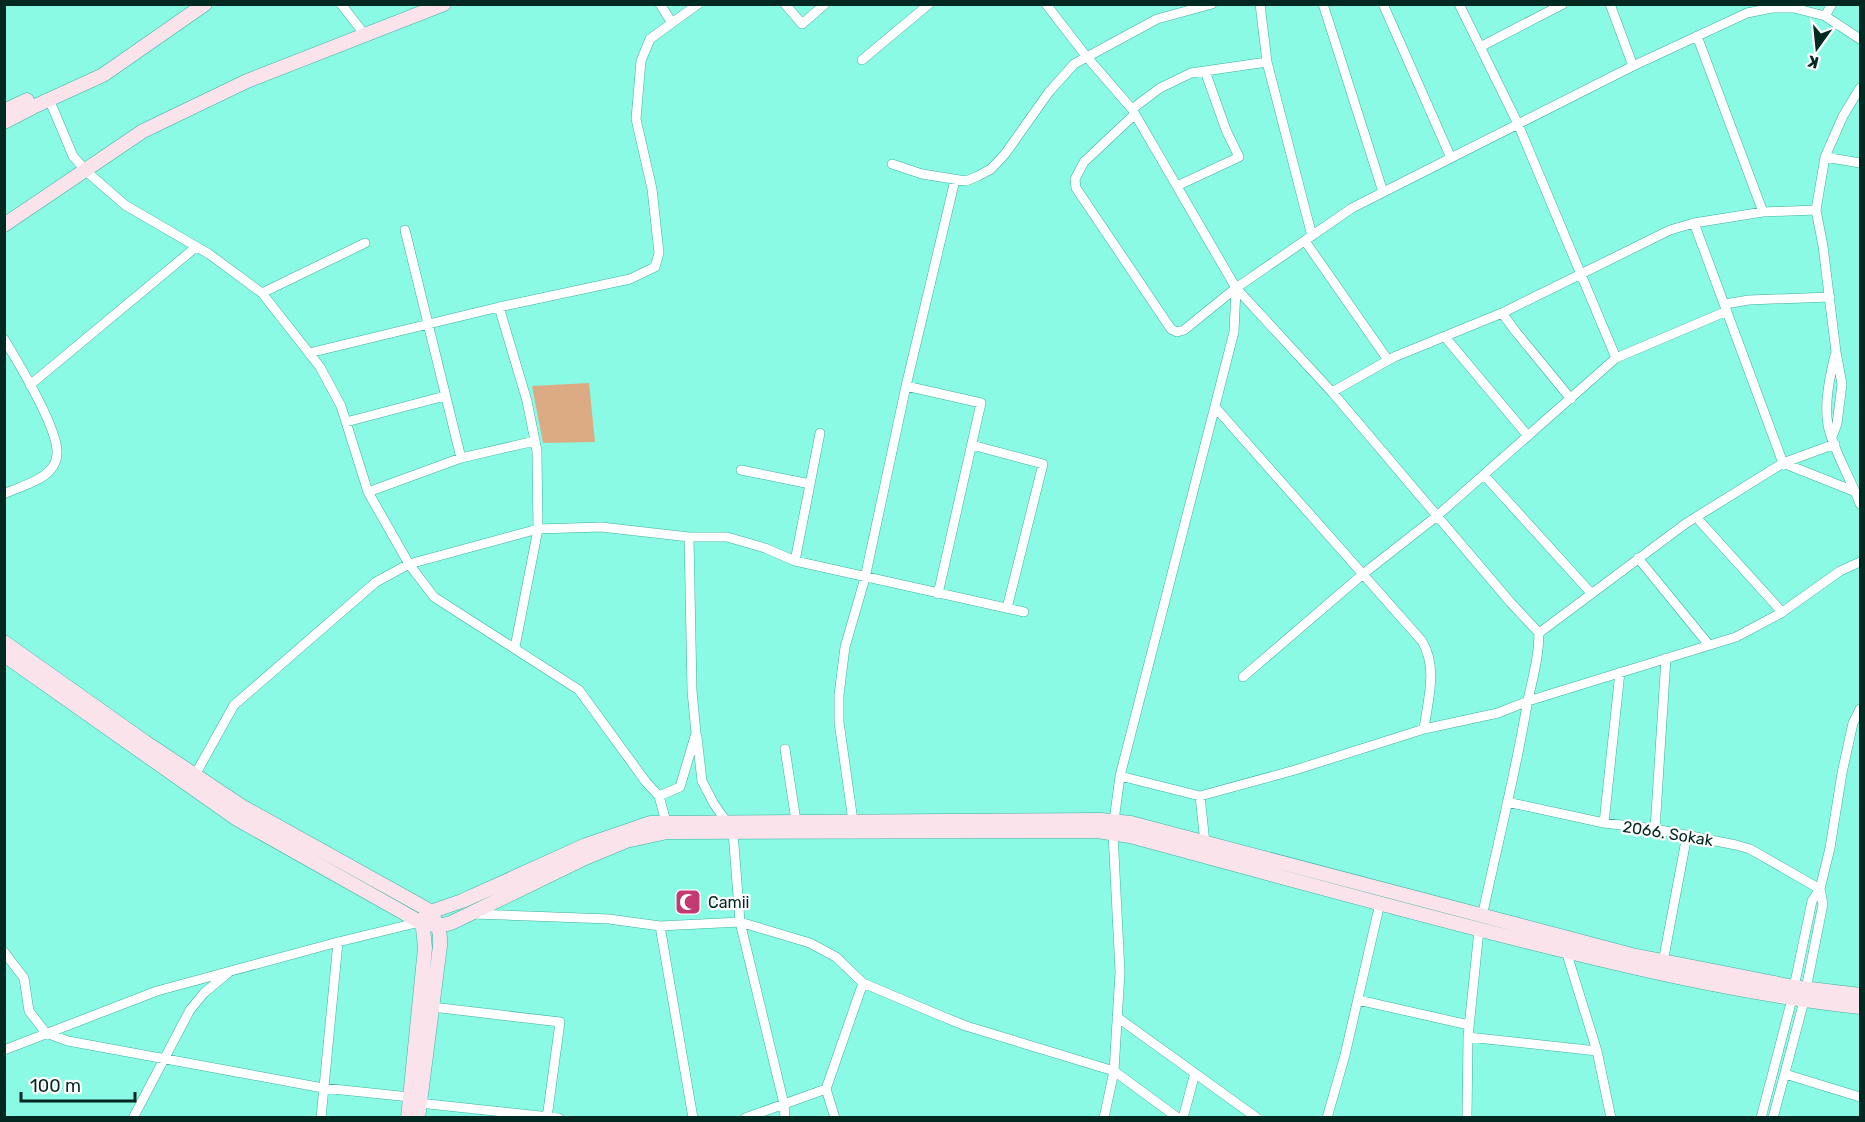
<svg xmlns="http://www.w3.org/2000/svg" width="1865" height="1122" font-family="Rubik,sans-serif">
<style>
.green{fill:#ddab83}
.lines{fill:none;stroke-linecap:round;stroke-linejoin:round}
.street-casing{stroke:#3bb19e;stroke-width:10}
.secondary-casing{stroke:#3bb19e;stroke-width:15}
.street{stroke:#fff;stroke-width:9}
.secondary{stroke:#fbe3eb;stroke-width:14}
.labels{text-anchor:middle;stroke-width:4.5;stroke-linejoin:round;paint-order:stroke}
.street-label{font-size:16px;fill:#022822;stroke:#fff}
.poi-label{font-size:16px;fill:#022822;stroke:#fff;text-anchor:start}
</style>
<rect width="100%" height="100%" fill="#8bfae5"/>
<!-- green -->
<path class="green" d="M589,383l6,59 -52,1 -11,-57z"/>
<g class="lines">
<!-- street casing -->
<g class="street-casing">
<path id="street" d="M341,4l24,31
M660,4l12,19
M785,4l17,20 23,-20
M1046,4l40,52 46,53 104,179 -2,44 -114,444 -6,45
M1260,4l7,58 45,174
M1323,4l60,188
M1383,4l68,154
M1459,4l59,120 98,234
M1610,4l23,62
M1825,16l7,-12
M1697,36l66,176
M1480,47l83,-43
M862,60l67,-56
M49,99l24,57 13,15 39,34 84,49 53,39 58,74 21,39 27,86 41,72 25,33 145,93 67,92 13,14 7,26
M1132,109l28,-21 31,-15 76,-11
M1135,114l-51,48 -9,17 1,9 95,141 6,3 7,-2 52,-42 116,-80 281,-142 114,-53 25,-5h22l31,8 35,23
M1825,157l35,6
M892,164l30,10 44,7 12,-5 13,-7 14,-15 44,-62 25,-28 83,-45 55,-15
M1177,186l62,-29 -13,-27 -21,-59
M1694,223l69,-11 53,-2
M405,230l56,228
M1305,241l83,119
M1236,288l96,104 179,211 28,30c0,25 -7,47 -12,72 -12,71 -30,141 -45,212
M262,293l103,-50
M1725,304l24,-4 81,-3
M499,307l28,94 10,50 1,78 -23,118
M1502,313l14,19 55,67
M1445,337l83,99
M4,339c14,23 54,89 53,114 0,6 -3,13 -7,17 -10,12 -32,17 -46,24
M309,353l190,-46 131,-28 25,-12 4,-14 -7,-64 -16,-70 5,-58 9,-22 48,-35
M1835,355c-5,21 -11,48 -7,70 4,23 24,56 32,79
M30,385l166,-138
M906,386l75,17 -43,191
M1332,392l62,-35 108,-44 168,-83 24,-7 89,240 73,29
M1215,407l207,234c16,27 6,58 2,88
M346,422l99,-26
M1832,437l5,-13 5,-40 -6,-32 -13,-106 -7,-36 9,-53 18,-41 17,-28
M972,445l71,19 -36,144
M741,470l69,14
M1484,475l107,118
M368,492l93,-34 74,-17
M1696,517l86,95
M1638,558l71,87
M795,561l25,-128
M1539,633l146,-109 98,-61 52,-19
M1243,677l120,-103 74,-58 179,-158 111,-47
M697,737l5,44 12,23 12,17
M785,749l11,72
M195,775l39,-70 142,-123 33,-18 129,-35 63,-2 88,10h38l38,11 30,13 229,51
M1120,776l80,20 95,-26 129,-41 74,-16 30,-12 208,-64 45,-24 59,-42 20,-9
M659,796l21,-9 16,-54 -4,-42 -3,-154
M1200,796l5,47
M1507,802l97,21 51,6 81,16 14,4 70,40
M853,821l-14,-99v-27l6,-48 20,-69 41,-192 49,-206
M1604,823l16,-151
M1655,829l11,-171
M733,832l7,90 44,182 1,14
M473,914l136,5 51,7 80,-4 70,21 26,14 27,26 71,30 32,13 148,45 64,47
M660,926l33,192
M1566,951l31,100 14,67
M4,952l20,26 5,33 17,22 22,8 255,47 87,9
M1663,962l24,-127
M1794,987l18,-86 8,-12 10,-41 12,-75 11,-50 7,-14
M1806,989l17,-85 -3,-15
M1358,1000l111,25
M432,1007l128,15 -13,96
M1117,1017l140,101
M1468,1037l129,14
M4,1050l153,-59 181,-49 82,-20
M1785,1074l75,23
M826,1089l9,29
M419,1103l140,15
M133,1118l57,-108 14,-17 24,-20
M321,1118l17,-176
M745,1118l81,-29 37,-106
M1104,1118l10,-47 6,-99 -7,-139
M1183,1118l12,-45
M1327,1118l18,-63 35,-152
M1467,1118l1,-81 11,-107
M1761,1118l31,-119
M1773,1118l31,-117"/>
</g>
<!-- secondary casing -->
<g class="secondary-casing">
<path id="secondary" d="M4,111l23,-11
M4,122l29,-15 70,-32 102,-71
M4,225l139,-94 104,-50 197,-77
M4,642l141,100 98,65 182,101c12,12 16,21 15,38l-22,172
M4,655l233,164 183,103 3,6 2,20 -17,170
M420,922l10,-10 32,-11 124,-56 64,-22 451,-3 30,3 501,132 162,32 66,8
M420,922l19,4 12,-3 134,-65 41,-17 41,-9 430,-1 33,5c141,38 281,77 423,112 101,25 203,48 307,59"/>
</g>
<!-- street -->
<use href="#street" class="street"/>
<!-- secondary -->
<use href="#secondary" class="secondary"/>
</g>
<!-- icons -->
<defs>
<g id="mosque-square" transform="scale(1.35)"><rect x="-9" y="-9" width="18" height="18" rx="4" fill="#c33971" stroke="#fff"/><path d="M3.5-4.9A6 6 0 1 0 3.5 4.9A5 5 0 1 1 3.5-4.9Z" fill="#fff"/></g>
</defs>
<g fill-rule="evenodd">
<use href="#mosque-square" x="688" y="902"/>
</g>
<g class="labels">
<!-- street labels -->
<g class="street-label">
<text transform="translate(1668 833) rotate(9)" y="6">2066. Sokak</text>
</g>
<!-- poi labels -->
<g class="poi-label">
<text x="708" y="908">Camii</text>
</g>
</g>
<!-- border -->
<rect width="1865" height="1122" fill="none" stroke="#022822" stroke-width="12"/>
<!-- north arrow -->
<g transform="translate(1817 48) rotate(195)" stroke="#ffffff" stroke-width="4.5" paint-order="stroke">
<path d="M0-4.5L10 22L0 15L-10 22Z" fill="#022822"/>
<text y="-9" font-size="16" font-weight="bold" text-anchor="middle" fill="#022822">K</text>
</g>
<!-- scale -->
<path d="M21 1092v9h114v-9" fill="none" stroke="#022822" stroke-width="3"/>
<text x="30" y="1092" font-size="18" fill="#022822" stroke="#ffffff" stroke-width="4.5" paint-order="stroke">100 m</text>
</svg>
